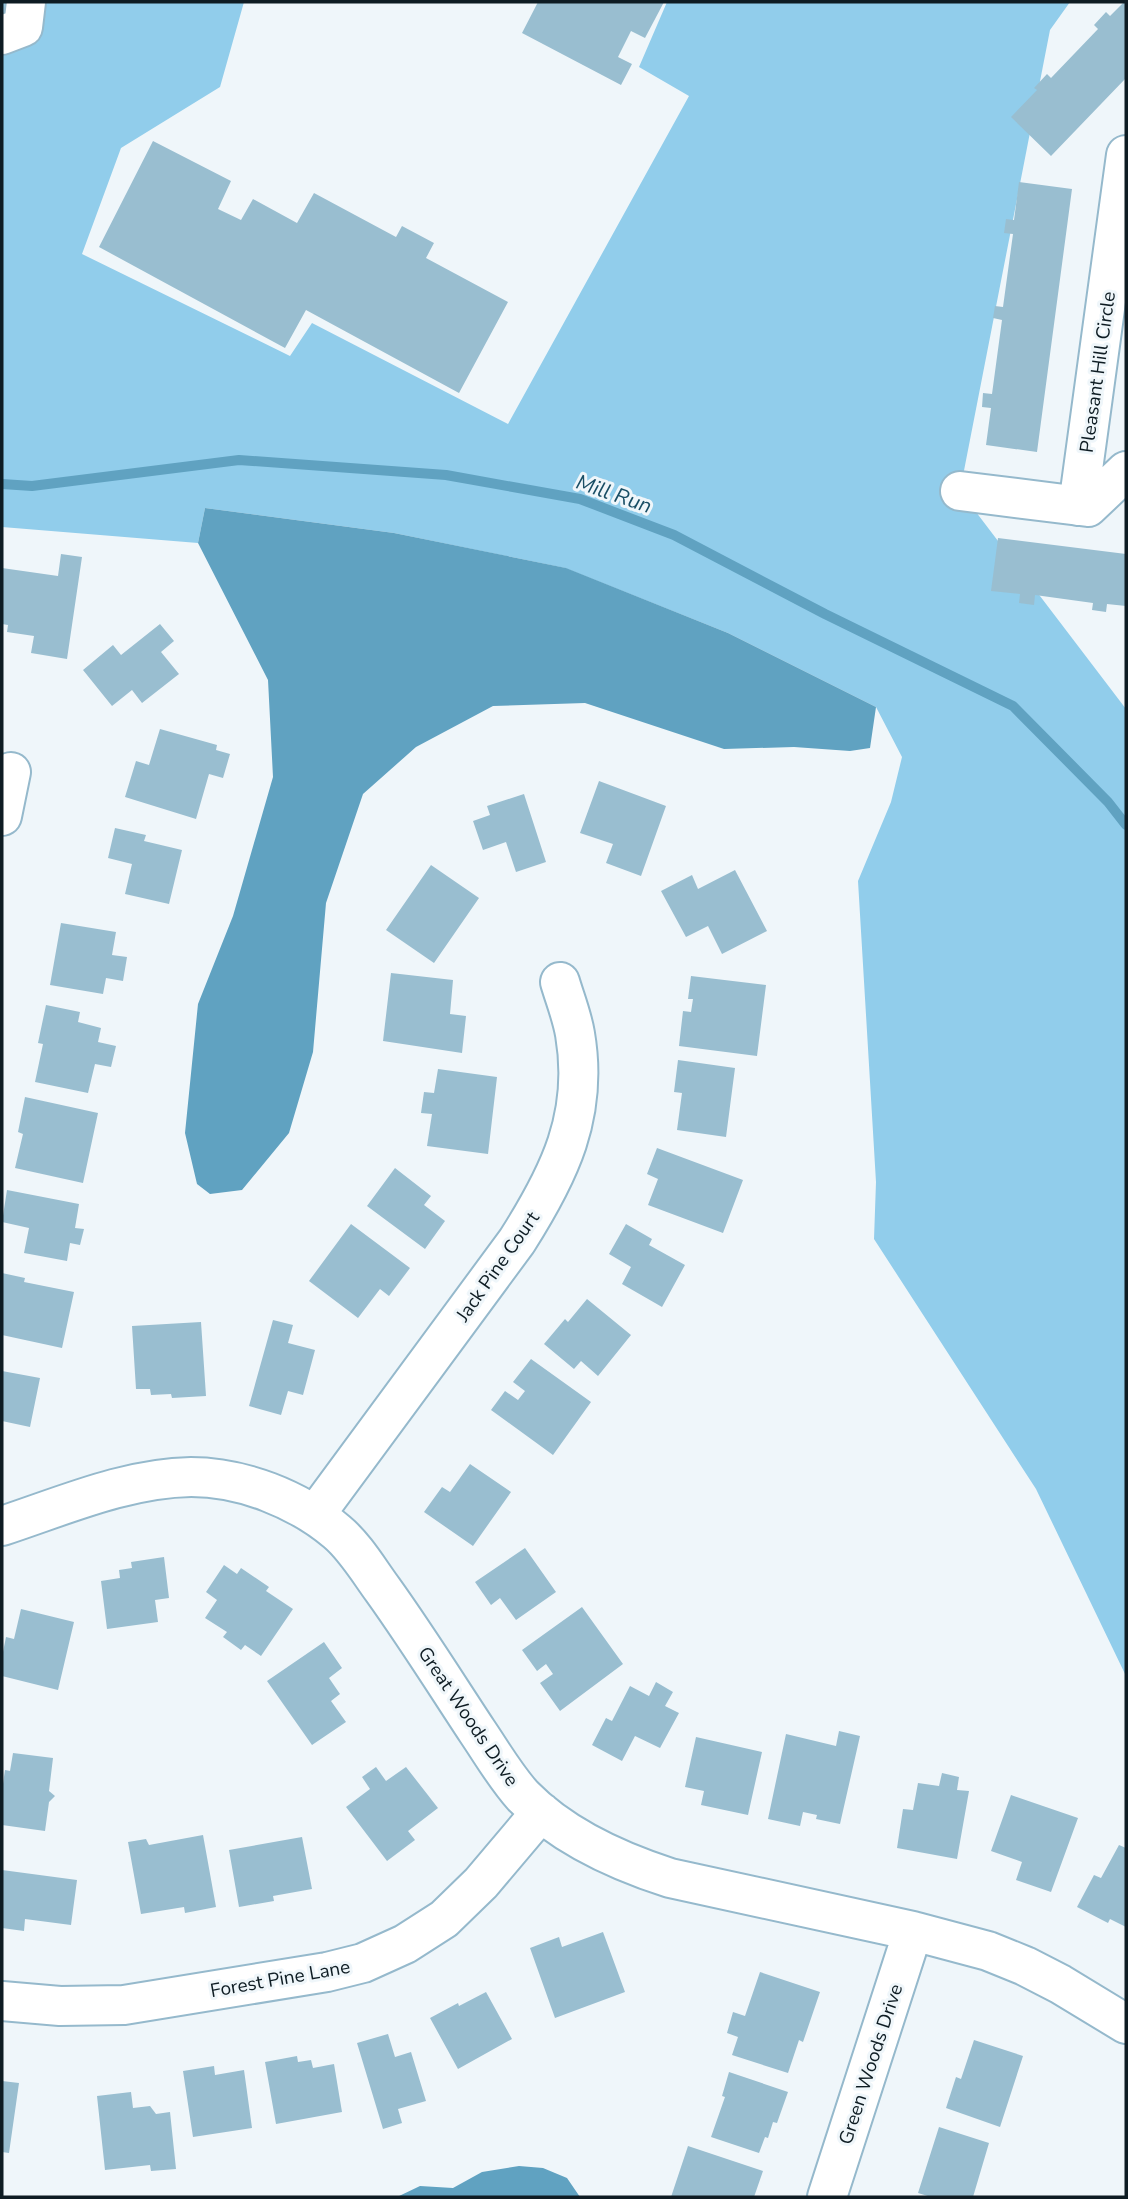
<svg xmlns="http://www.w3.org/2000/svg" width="1128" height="2199" font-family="'Nunito Sans',sans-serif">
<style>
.green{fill:#91cdeb}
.water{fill:#60a2c1}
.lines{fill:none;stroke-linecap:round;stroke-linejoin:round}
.stream{stroke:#60a2c1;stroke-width:10}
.building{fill:#99bed0}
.minor-casing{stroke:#95b9cc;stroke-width:42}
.minor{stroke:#fff;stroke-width:38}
.labels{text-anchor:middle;stroke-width:6;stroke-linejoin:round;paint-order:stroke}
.street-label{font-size:19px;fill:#0e1c23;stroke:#eff6fa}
.water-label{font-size:21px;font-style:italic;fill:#194e65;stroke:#eff6fa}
</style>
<rect width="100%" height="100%" fill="#eff6fa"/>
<!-- green -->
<path class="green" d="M2,2h242l-24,85 -99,61 -39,106 208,102 22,-33 196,101 181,-328 -50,-29 28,-65h403l-20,28 -90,461 166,218v967l-90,-187 -162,-250 2,-57 -18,-301 33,-79 11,-45 -26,-50 -148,-74 -163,-65 -171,-35 -189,-25 -7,35 -196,-16z"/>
<!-- water -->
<path class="water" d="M205,508l189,25 172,35 162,65 148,74 -6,41 -20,3 -56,-4 -70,2 -139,-46 -92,3 -77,41 -53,47 -37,109 -13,149 -24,81 -47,57 -32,4 -13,-10 -12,-51 13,-129 35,-88 40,-139 -5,-97 -70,-137z
M519,2166l24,2 24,10 13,19h-183l23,-11 33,2 29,-16z"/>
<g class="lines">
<!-- stream -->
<path class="stream" d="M2,484l30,2 207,-26 207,15 134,24 94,36 151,79 188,92 95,96 18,23"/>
</g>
<!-- building -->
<path class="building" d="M538,2h126l-19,36 -14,-7 -13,26 14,7 -11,21 -99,-52z
M1124,2h2v76l-75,78 -40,-39 26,-27 -3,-2 13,-14 4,4 47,-49 -4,-4 12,-13 4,4z
M153,141l78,40 -13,28 23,11 12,-21 44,24 17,-30 82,44 6,-11 32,17 -8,15 82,44 -49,91 -153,-83 -21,38 -186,-101z
M1019,182l53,7 -35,263 -51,-7 5,-37 -9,-1 1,-14 9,1 10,-74 -9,-2 2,-12 8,1 10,-73 -9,-1 2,-14 8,1z
M998,538l128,16v52l-19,-2 -1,8 -14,-2 1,-7 -58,-8 -1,10 -15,-2 1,-9 -29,-3z
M61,554l21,3 -15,102 -36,-6 3,-17 -27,-4 1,-7 -6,-1v-56l56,8z
M160,624l14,17 -13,11 18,22 -37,29 -10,-13 -20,16 -29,-36 30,-25 8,10z
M160,729l57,16 -1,5 14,4 -7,24 -14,-4 -13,45 -71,-22 11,-36 13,4z
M599,781l67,25 -25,70 -35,-13 7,-19 -33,-11z
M524,794l22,68 -30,10 -10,-30 -23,8 -10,-29 17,-6 -3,-9z
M115,828l31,7 -2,6 38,9 -13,54 -44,-10 7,-30 -24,-6z
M431,865l48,33 -45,65 -48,-33z
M735,870l32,61 -45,23 -14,-28 -22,11 -25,-46 31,-16 6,14z
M61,923l55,9 -4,23 15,2 -4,24 -17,-3 -3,16 -53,-9z
M391,973l62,7 -3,34 16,2 -4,37 -79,-12z
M691,976l75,9 -9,71 -78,-10 4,-35 8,1 2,-13h-5z
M46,1005l34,7 -2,10 23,6 -3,14 18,4 -5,21 -16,-3 -7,29 -53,-11 8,-38 -5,-1z
M678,1060l57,8 -9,69 -49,-7 5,-37 -8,-1z
M438,1069l59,8 -9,77 -61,-8 5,-32 -11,-1 3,-21 10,1z
M25,1097l73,16 -15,70 -68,-15 8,-34 -5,-2z
M657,1148l86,32 -20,53 -75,-28 10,-26 -11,-5z
M395,1168l36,28 -7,9 21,16 -20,28 -58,-43z
M7,1190l72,14 -4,24 9,1 -4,16 -10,-2 -3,18 -43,-8 5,-25 -27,-6z
M351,1224l59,44 -21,28 -9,-7 -22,29 -49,-37z
M626,1224l26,15 -3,6 36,20 -23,42 -40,-23 9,-17 -22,-13z
M2,1273l23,5 -1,4 50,10 -12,56 -60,-13z
M587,1299l44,36 -33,41 -17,-15 -7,8 -30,-25 21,-25 3,3z
M273,1320l20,5 -5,18 27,7 -12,45 -15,-4 -7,24 -32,-9z
M201,1322l5,74 -34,2 -1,-4 -20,1 -1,-6h-14l-4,-63z
M531,1359l60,43 -38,53 -62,-45 14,-19 13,9 7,-9 -12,-9z
M2,1371l38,7 -10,49 -28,-6z
M470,1464l41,28 -38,54 -49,-34 18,-25 8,5z
M525,1548l31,44 -40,28 -16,-22 -9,7 -16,-23z
M164,1557l5,41 -14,2 3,22 -51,7 -6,-48 19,-3 -1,-8 13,-2 -1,-6z
M224,1565l13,9 4,-6 28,19 -3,4 27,18 -32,47 -16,-11 -4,5 -18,-13 4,-5 -22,-14 12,-18 -11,-8z
M582,1607l41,57 -63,47 -20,-28 13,-9 -7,-10 -9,7 -15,-21z
M21,1609l53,13 -16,68 -56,-14v-19l4,-20 8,2z
M324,1642l18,26 -13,10 11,16 -9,7 15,21 -34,23 -45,-64z
M656,1682l17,10 -8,14 14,7 -19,35 -25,-12 -13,25 -30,-16 14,-27 6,3 18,-35 19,10z
M839,1731l21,5 -20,88 -24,-5 1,-4 -14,-3 -3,14 -32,-7 18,-85 50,12z
M696,1737l66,15 -14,63 -47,-10 3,-14 -19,-4z
M13,1753l40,5 -4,33 6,5 -6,6 -4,29 -43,-6v-34l3,-21 5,1z
M376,1767l10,14 20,-14 32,41 -30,23 7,9 -28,21 -41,-54 24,-18 -8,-12z
M942,1773l17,4 -2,13 12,1 -12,68 -60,-11 6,-39 10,1 5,-27 21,3z
M1011,1795l67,23 -27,74 -35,-12 6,-18 -31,-11z
M203,1835l13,72 -31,6 -1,-6 -43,7 -13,-72 18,-3 3,6z
M302,1837l10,52 -39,7 1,5 -35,6 -10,-57z
M1119,1845l7,3v79l-16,-8 -2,4 -31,-16 17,-32 7,3z
M2,1870l75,10 -6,45 -46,-6 -1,12 -22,-3z
M603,1932l22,60 -70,26 -25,-70 29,-11 3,10z
M760,1972l60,20 -17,50 -4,-2 -11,33 -56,-18 6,-18 -11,-4 6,-21 12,4z
M486,1992l26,47 -54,30 -28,-51 28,-15 1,3z
M388,2034l7,23 16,-5 15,49 -28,8 4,14 -19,6 -26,-86z
M974,2040l49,16 -23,71 -54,-19 10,-31 5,2z
M297,2056l1,6 13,-2 2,8 21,-4 8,48 -66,12 -11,-62z
M214,2066l1,9 29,-5 8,58 -59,9 -10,-66z
M729,2072l59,20 -11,31 -4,-1 -5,16 -3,-1 -6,16 -48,-16 14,-40 -3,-1z
M2,2081l17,2 -10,70 -7,-1z
M131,2092l2,16 17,-2 6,8 14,-2 6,57 -25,2 -1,-6 -45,5 -8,-74z
M939,2127l50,16 -16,54h-42l-13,-4z
M688,2146l75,25 -9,26h-83z"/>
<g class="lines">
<!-- minor casing -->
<g class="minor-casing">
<path id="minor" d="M2,35l21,-8 3,-25
M960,491l128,16 38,-36
M1078,506l48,-351
M2,816l9,-44
M315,1515l202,-274c42,-66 72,-126 58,-207 -3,-18 -10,-35 -15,-52
M2,1526c61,-20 124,-48 189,-49 51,0 107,22 146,55 18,15 32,39 46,58 33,46 63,94 94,141 15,22 28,45 46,65 39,40 94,65 147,82l243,53 75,20 37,15 35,18 66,40
M2,2001l58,5 64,-1 203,-33 36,-9 42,-19 39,-25 37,-36 60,-71
M827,2197l86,-266"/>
</g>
<!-- minor -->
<use href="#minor" class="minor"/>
</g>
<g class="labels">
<!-- street labels -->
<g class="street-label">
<text transform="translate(1097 372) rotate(-82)" y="7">Pleasant Hill Circle</text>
<text transform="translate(497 1266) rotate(-55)" y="7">Jack Pine Court</text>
<text transform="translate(469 1716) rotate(56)" y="7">Great Woods Drive</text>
<text transform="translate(280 1978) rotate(-10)" y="7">Forest Pine Lane</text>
<text transform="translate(870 2064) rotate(-72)" y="7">Green Woods Drive</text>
</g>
<!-- water labels -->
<g class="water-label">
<text transform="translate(614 494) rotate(19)" y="7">Mill Run</text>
</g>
</g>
<!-- border -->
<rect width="1128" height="2199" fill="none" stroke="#0e1c23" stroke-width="7"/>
</svg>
